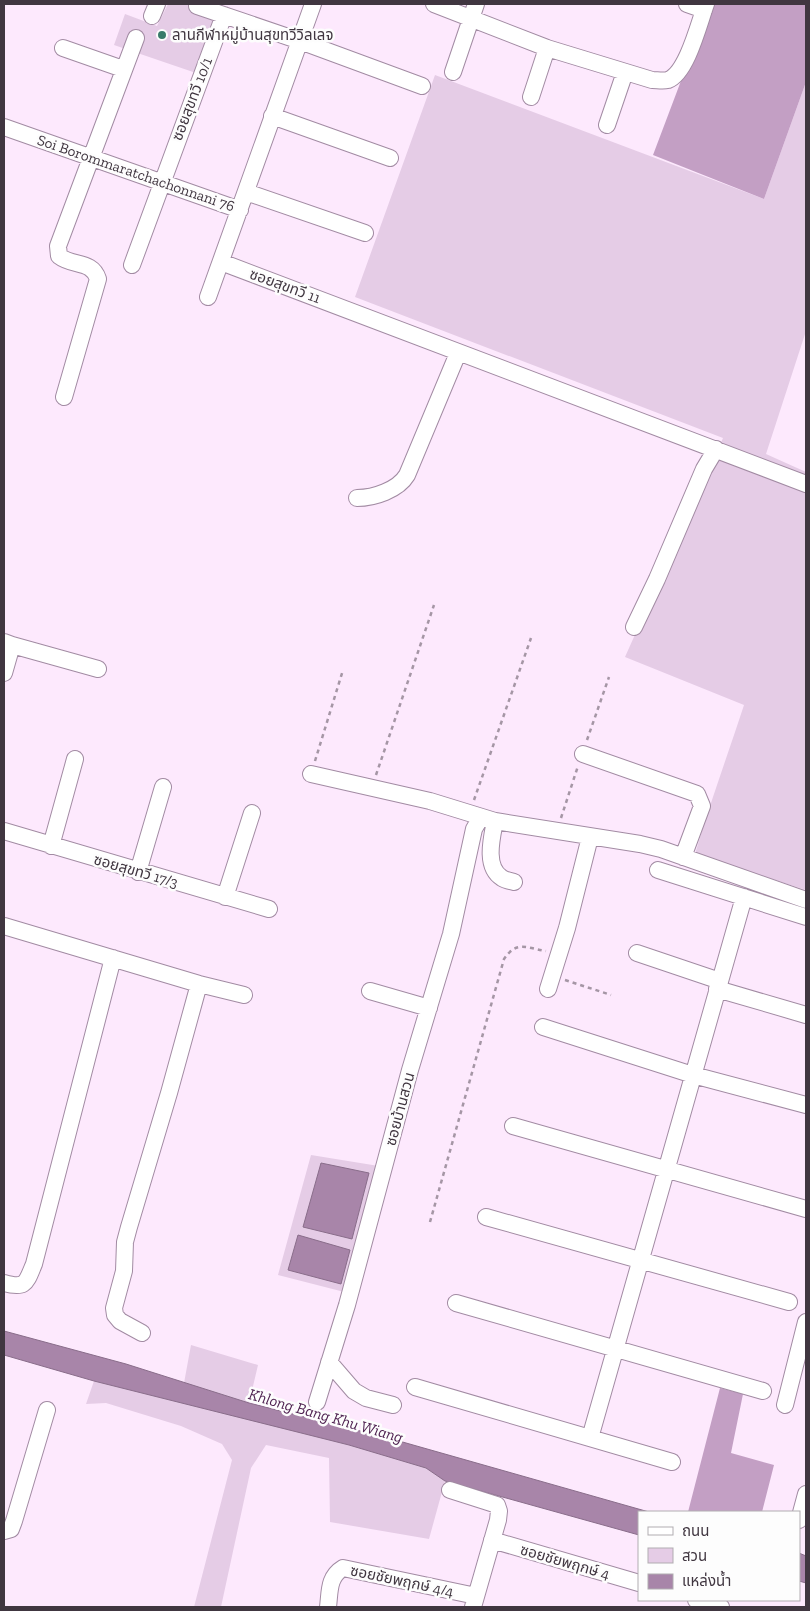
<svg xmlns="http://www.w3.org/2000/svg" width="810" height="1611" font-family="'Zilla Slab','Noto Sans Thai',serif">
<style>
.green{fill:#e5cce6}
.forest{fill:#c39fc4}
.water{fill:#a885a9;stroke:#896d8a}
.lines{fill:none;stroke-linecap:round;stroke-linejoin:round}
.minor-casing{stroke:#a28ba3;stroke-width:18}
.path{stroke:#a596a5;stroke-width:2.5;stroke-dasharray:4 4;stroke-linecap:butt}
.minor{stroke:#fff;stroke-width:16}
.poi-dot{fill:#397b6b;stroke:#fdfdfd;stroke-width:2}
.labels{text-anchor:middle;stroke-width:5;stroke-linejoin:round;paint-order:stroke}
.poi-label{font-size:15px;fill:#403640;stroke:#fdfdfd;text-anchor:start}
.street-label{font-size:15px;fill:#403640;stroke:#fdfdfd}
.water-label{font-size:16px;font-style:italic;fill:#4f2251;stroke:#fdfdfd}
</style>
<rect width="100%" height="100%" fill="#fde9fd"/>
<!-- green -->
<path class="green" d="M168,4h50l-22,69 -82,-28 11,-31 32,12z
M435,75l329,124 42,-117v249l-40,123 40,18v418l-111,-36c15,-51 33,-100 49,-149l-119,-48 98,-219 -368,-141z
M311,1155l80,13 -35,127 -78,-20z
M191,1345l67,20 -9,38 -65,-20z
M94,1381l255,64 77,23 19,13 -16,58 -99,-17 -1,-64 -63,-13 -15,23 -30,139h-27l38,-147 -10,-16 -41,-18 -75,-23 -20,1z"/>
<!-- forest -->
<path class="forest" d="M710,4h96v78l-42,117 -111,-44z
M720,1388l23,6 -12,59 43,12 -12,47h-74z"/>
<!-- water -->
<path class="water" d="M321,1163l48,10 -17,66 -49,-12z
M298,1235l52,15 -9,34 -53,-14z
M4,1331l122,33 123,39 143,36 257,73h-10v23l-194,-54 -19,-13 -77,-23 -255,-64 -90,-26z
M799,1553l7,3v27l-7,-2z"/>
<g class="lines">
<!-- minor casing -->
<g class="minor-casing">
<path id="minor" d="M434,4l113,44 105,32c5,0 11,1 16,0 19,-7 31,-57 38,-76
M687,4l17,6
M197,6l103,35 122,45
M152,16l5,-12
M63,48l60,21
M453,72l23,-68
M531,97l16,-49
M272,116l118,42
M607,125l18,-53
M4,127l236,83
M246,192l119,41
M221,262l585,222
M132,265l92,-250
M208,297l105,-293
M64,397l34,-118c-6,-19 -25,-12 -39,-23l-1,-10 78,-208
M357,498c17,0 41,-8 50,-23l51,-122
M634,627l23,-48 47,-110 12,-20
M4,642l8,3 -8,28
M12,645l86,24
M583,754l114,40 5,12 -19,51
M311,774l119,27 65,20 145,23 21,5 145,51
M495,821c-3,16 -11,46 7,57 3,2 8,3 12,4
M4,831l265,78
M51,846l24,-87
M658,870l148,47
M138,872l25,-85
M225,897l27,-84
M4,926l195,58 45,11
M637,953l83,28
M548,989l19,-61 23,-91
M717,989l89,26
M370,991l59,17
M543,1027l150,48 113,30
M513,1126l293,83
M486,1217l303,85
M4,1283c22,6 22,0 30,-19l79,-306
M456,1303l307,88
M142,1333l-22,-12 -5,-6 -1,-7 10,-37 1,-29 4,-15 40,-134 30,-109
M329,1362l25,29 12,7 27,7
M415,1387l257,75
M317,1402l30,-97 63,-235 41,-136 23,-105 7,-12
M785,1405l21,-83
M590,1438l154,-541
M450,1490l47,15 2,6 -1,9 -25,87
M799,1520l7,-26
M4,1531l7,-2 3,-8 33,-111
M492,1540l147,43
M696,1600l25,7
M328,1607c2,-15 0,-30 15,-39l133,28"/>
</g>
<!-- path -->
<path class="path" d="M587,740l22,-63
M315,761l28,-91
M376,775l58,-170
M474,800l57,-162
M561,818l17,-52
M565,980l46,15
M430,1222l74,-263c13,-19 22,-11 42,-8"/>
<!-- minor -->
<use href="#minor" class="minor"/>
</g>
<!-- markers -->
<circle class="poi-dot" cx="162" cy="35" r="5"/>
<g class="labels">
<!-- poi labels -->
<g class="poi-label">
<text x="172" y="40">ลานกีฬาหมู่บ้านสุขทวีวิลเลจ</text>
</g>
<!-- street labels -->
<g class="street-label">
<text transform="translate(192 99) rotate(-69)" y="5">ซอยสุขทวี 10/1</text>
<text transform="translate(136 173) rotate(19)" y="5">Soi Borommaratchachonnani 76</text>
<text transform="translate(285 286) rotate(20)" y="5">ซอยสุขทวี 11</text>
<text transform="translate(136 871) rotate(16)" y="5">ซอยสุขทวี 17/3</text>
<text transform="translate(400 1109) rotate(-75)" y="5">ซอยบ้านสวน</text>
<text transform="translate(565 1562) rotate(16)" y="5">ซอยชัยพฤกษ์ 4</text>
<text transform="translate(402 1581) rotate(12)" y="5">ซอยชัยพฤกษ์ 4/4</text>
</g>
<!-- water labels -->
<g class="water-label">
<text transform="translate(326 1415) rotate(16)" y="6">Khlong Bang Khu Wiang</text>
</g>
</g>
<!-- border -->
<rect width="810" height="1611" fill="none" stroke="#403640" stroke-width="10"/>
<!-- legend -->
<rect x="638" y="1511" width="162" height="90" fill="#fdfdfd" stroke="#b1adb1"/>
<rect x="648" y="1527" width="25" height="8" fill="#ffffff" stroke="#b1adb1"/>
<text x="682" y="1536" font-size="15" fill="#403640">ถนน</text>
<rect x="648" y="1548" width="25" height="15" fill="#e5cce6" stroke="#b1adb1"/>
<text x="682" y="1561" font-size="15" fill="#403640">สวน</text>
<rect x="648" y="1574" width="25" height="15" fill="#a885a9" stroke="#b1adb1"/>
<text x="682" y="1586" font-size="15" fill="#403640">แหล่งน้ำ</text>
</svg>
